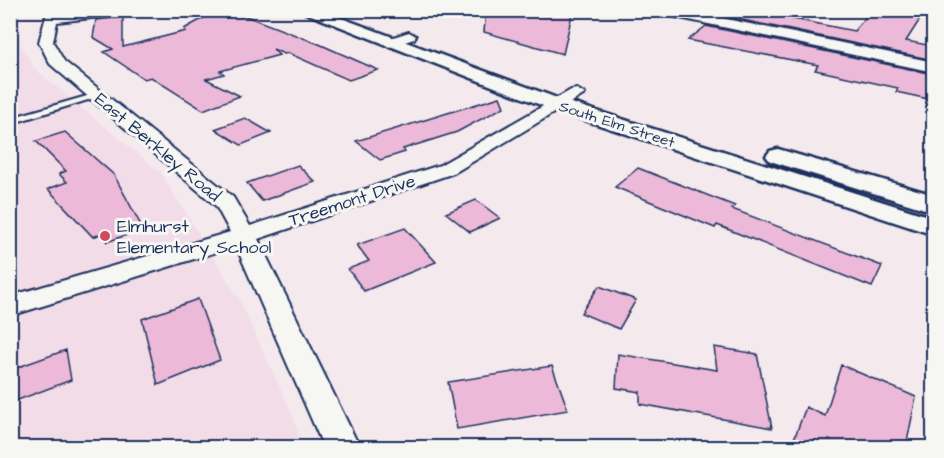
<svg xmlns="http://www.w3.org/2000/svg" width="944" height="458" font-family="'Architects Daughter',sans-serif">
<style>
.built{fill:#f2dce7}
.building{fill:#ecbad8;stroke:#1b2f5e;stroke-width:1.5}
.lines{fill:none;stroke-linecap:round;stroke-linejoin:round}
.service-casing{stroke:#1b2f5e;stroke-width:4}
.minor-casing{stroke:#1b2f5e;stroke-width:4}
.tertiary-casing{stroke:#1b2f5e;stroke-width:5}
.service{fill:#f6f6f2;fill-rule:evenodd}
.minor{fill:#f6f6f2;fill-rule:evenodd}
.tertiary{fill:#f6f6f2;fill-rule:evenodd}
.poi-dot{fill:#d1495b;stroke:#f6f6f2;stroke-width:2}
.labels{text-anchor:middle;stroke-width:6;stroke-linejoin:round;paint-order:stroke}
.far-street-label{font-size:15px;fill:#1b2f5e;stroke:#f6f6f2}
.street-label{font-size:18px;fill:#1b2f5e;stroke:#f6f6f2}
.poi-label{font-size:18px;fill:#1b2f5e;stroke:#f6f6f2;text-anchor:start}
</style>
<rect width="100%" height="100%" fill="#f4eaed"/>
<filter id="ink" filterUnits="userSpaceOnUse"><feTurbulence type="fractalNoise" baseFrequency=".0167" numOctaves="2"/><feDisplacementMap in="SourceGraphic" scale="12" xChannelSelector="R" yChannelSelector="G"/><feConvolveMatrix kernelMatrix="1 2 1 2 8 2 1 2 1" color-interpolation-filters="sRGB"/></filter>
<g filter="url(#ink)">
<!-- built -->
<path class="built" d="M10,11h10v32l15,26 126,104 78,126 54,117 9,31h-291z"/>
<!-- building -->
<path class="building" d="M486,10h87l-10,44 -79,-22z
M726,10h22l106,21 18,-21h54l-20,31 27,5v14l-214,-45z
M216,11l19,1 84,32 59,26 -29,10 -61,-27 -4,1 -11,-5 6,6 -59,16 4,3 -18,5 34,17 -37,14 -52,-33 -7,2 -40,-27 9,-3 -20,-12 3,-17 27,-3v30l63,-16 -2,-2z
M706,26l227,48v26l-37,-8 2,-4 -83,-18 3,-5 -130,-25z
M500,97l4,10 -47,25 -54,17 2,3 -25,8 -24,-19z
M245,118l26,15 -30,12 -26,-16z
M65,132l49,43 29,54 -36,13 -4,-9 -10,4 -45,-48 19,-7 -8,-8 7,-3 -30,-30z
M298,165l17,17 -53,19 -15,-18z
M638,168l97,38 -3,3 150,57 -10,21 -155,-62 -2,3 -100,-41z
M476,200l24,18 -30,14 -24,-19z
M405,228l31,34 -72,29 -16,-22 21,-8 -12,-16z
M599,286l37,14 -17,29 -38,-16z
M198,299l22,61 -62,25 -16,-66z
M714,347l43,7 15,74 -132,-24v-12l-24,-4 2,-34 99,16z
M66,350l5,30 -61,23v-33z
M841,365l75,32 -10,50h-115l15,-40 19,9z
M552,366l16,44 -111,19 -9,-47z"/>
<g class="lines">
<!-- service casing -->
<g class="service-casing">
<path id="service" d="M94,94l7,2 -91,28v-6z"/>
</g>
<!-- minor casing -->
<g class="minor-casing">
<path id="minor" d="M91,10h42l-6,4 -70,8 -4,20 11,19 169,136 17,29 190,-61 131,-75 6,-1 8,5 -131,79 -196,66 102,209h-36l-88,-202 -226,70v-20l220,-64 -14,-26 -166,-142 -11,-22 7,-26z
M655,10h27l252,52v10l-273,-58z
M409,32l7,4 -2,3 -25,8 -7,-4 2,-3z"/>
</g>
<!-- tertiary casing -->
<g class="tertiary-casing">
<path id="tertiary" d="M298,10h22l245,91 369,117v17l-383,-126z
M778,149l156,46v17l-164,-51 -4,-5 4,-5z"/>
</g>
<!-- service -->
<use href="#service" class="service"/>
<!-- minor -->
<use href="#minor" class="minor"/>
<!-- tertiary -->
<use href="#tertiary" class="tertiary"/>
</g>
</g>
<!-- markers -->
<circle class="poi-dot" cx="105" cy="236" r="6"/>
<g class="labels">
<!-- far-street labels -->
<g class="far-street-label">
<text transform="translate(617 124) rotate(18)" y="5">South Elm Street</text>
</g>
<!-- street labels -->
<g class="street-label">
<text transform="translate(158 147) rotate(40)" y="6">East Berkley Road</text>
<text transform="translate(352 200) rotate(-18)" y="6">Treemont Drive</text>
</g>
<!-- poi labels -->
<g class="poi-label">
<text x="117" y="232">Elmhurst<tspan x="117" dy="21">Elementary School</tspan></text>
</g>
</g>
<!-- margin -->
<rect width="944" height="458" fill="none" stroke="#f6f6f2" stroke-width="36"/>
<rect x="18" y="18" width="908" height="422" fill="none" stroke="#1b2f5e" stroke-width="2" filter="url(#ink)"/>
</svg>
